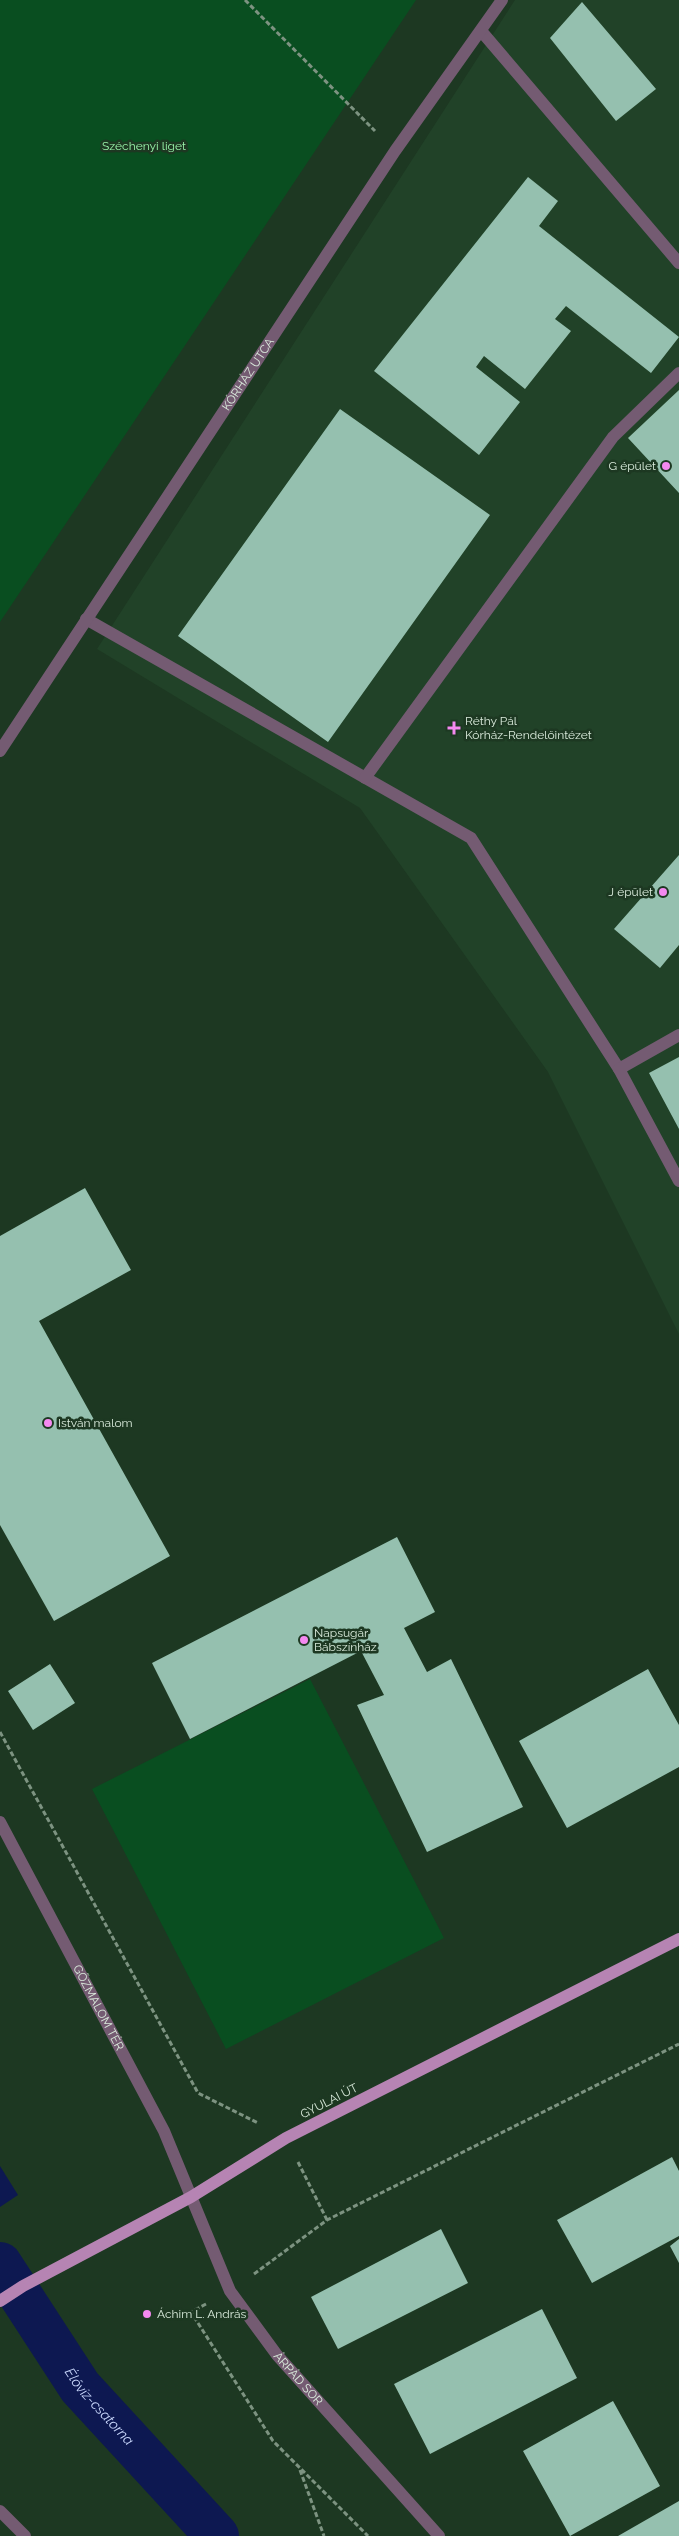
<svg xmlns="http://www.w3.org/2000/svg" width="679" height="2536" font-family="Raleway,sans-serif">
<style>
.built{fill:#214228}
.green{fill:#094e20}
.water{fill:#0d1851}
.lines{fill:none;stroke-linecap:round;stroke-linejoin:round}
.canal{stroke:#0d1851;stroke-width:44}
.building{fill:#95c0af}
.path{stroke:#7d9381;stroke-width:3;stroke-dasharray:5 2.5;stroke-linecap:butt}
.minor{stroke:#745b72;stroke-width:12}
.major{stroke:#b684b3;stroke-width:12}
.poi-dot{fill:#f489f0;stroke:#1d3822;stroke-width:2}
.labels{text-anchor:middle;stroke-width:5;stroke-linejoin:round;paint-order:stroke}
.park-label{font-size:12px;fill:#99f3a9;stroke:#1d3822}
.street-label{font-size:12px;fill:#daebdc;stroke:#1d3822}
.poi-label{font-size:12px;fill:#daebdc;stroke:#1d3822;text-anchor:start}
.water-label{font-size:14px;font-style:italic;fill:#c7d5fa;stroke:#1d3822}
</style>
<rect width="100%" height="100%" fill="#1d3822"/>
<!-- built -->
<path class="built" d="M515,0h164v1334l-131,-262 -188,-264 -263,-159z"/>
<!-- green -->
<path class="green" d="M0,0h416l-416,622z
M310,1679l134,259 -218,111 -134,-260z"/>
<!-- water -->
<path class="water" d="M0,2166l18,29 -18,12z"/>
<g class="lines">
<!-- canal -->
<path class="canal" id="s1" d="M0,2264l80,123 137,149"/>
</g>
<!-- building -->
<path class="building" d="M582,2l74,87 -40,32 -66,-83z
M528,177l30,24 -19,25 140,111 -28,36 -85,-67 -11,13 16,12 -46,58 -41,-33 -8,11 44,35 -41,53 -105,-84z
M679,390v103l-51,-55z
M340,409l150,106 -162,227 -150,-106z
M679,855v90l-19,23 -46,-39z
M679,1057v72l-30,-56z
M85,1188l46,82 -92,51 131,235 -116,65 -54,-96v-289z
M397,1537l38,75 -31,16 23,44 24,-13 72,148 -96,45 -70,-147 27,-10 -23,-44 -171,88 -38,-76z
M50,1664l25,39 -42,27 -25,-39z
M648,1669l31,56v42l-112,61 -48,-87z
M672,2157l7,14v65l-87,47 -35,-63z
M441,2229l27,54 -130,66 -27,-52z
M679,2239v24l-9,-17z
M542,2309l35,69 -147,76 -36,-70z
M613,2401l47,85 -90,50 -47,-85z
M679,2501v35h-61z"/>
<g class="lines">
<!-- path -->
<path class="path" d="M245,0l130,131
M0,1732l198,361 60,30
M298,2162l29,58
M254,2274l73,-54 352,-176
M206,2304l-15,8 82,129 95,95
M300,2470l24,66"/>
<!-- minor -->
<g class="minor">
<path d="M482,32l197,231"/>
<path d="M86,619l385,219 148,231"/>
<path id="s2" d="M0,751l395,-600 107,-151"/>
<path d="M365,778l248,-341 66,-64"/>
<path d="M679,1035l-60,34 60,112"/>
<path id="s3" d="M0,1822l164,309 66,160 47,64 162,181"/>
<path d="M0,2511l25,25"/>
</g>
<!-- major -->
<path class="major" d="M0,2301l23,-15 168,-89 95,-59 393,-199"/>
</g>
<!-- markers -->
<g class="poi-dot">
<circle cx="666" cy="466" r="5"/>
<path d="M451.5 720.5h5v5h5v5h-5v5h-5v-5h-5v-5h5z"/>
<circle cx="663" cy="892" r="5"/>
<circle cx="48" cy="1423" r="5"/>
<circle cx="304" cy="1640" r="5"/>
<circle cx="147" cy="2314" r="5"/>
</g>
<g class="labels">
<!-- park labels -->
<g class="park-label">
<text x="144" y="150">Széchenyi liget</text>
</g>
<!-- street labels -->
<g class="street-label">
<text dy="4" stroke="none"><textPath href="#s2" startOffset="451">KÓRHÁZ UTCA</textPath></text>
<text dy="4" stroke="none"><textPath href="#s3" startOffset="210">GŐZMALOM TÉR</textPath></text>
<text transform="translate(329 2101) rotate(-27)" y="4">GYULAI ÚT</text>
<text dy="4" stroke="none"><textPath href="#s3" startOffset="634">ÁRPÁD SOR</textPath></text>
</g>
<!-- poi labels -->
<g class="poi-label">
<text x="656" y="470" text-anchor="end">G épület</text>
<text x="465" y="725">Réthy Pál<tspan x="465" dy="14">Kórház-Rendelőintézet</tspan></text>
<text x="653" y="896" text-anchor="end">J épület</text>
<text x="58" y="1427">István malom</text>
<text x="314" y="1637">Napsugár<tspan x="314" dy="14">Bábszínház</tspan></text>
<text x="157" y="2318">Áchim L. András</text>
</g>
<!-- water labels -->
<g class="water-label">
<text dy="5" stroke="none"><textPath href="#s1" startOffset="174">Élővíz-csatorna</textPath></text>
</g>
</g>
</svg>
